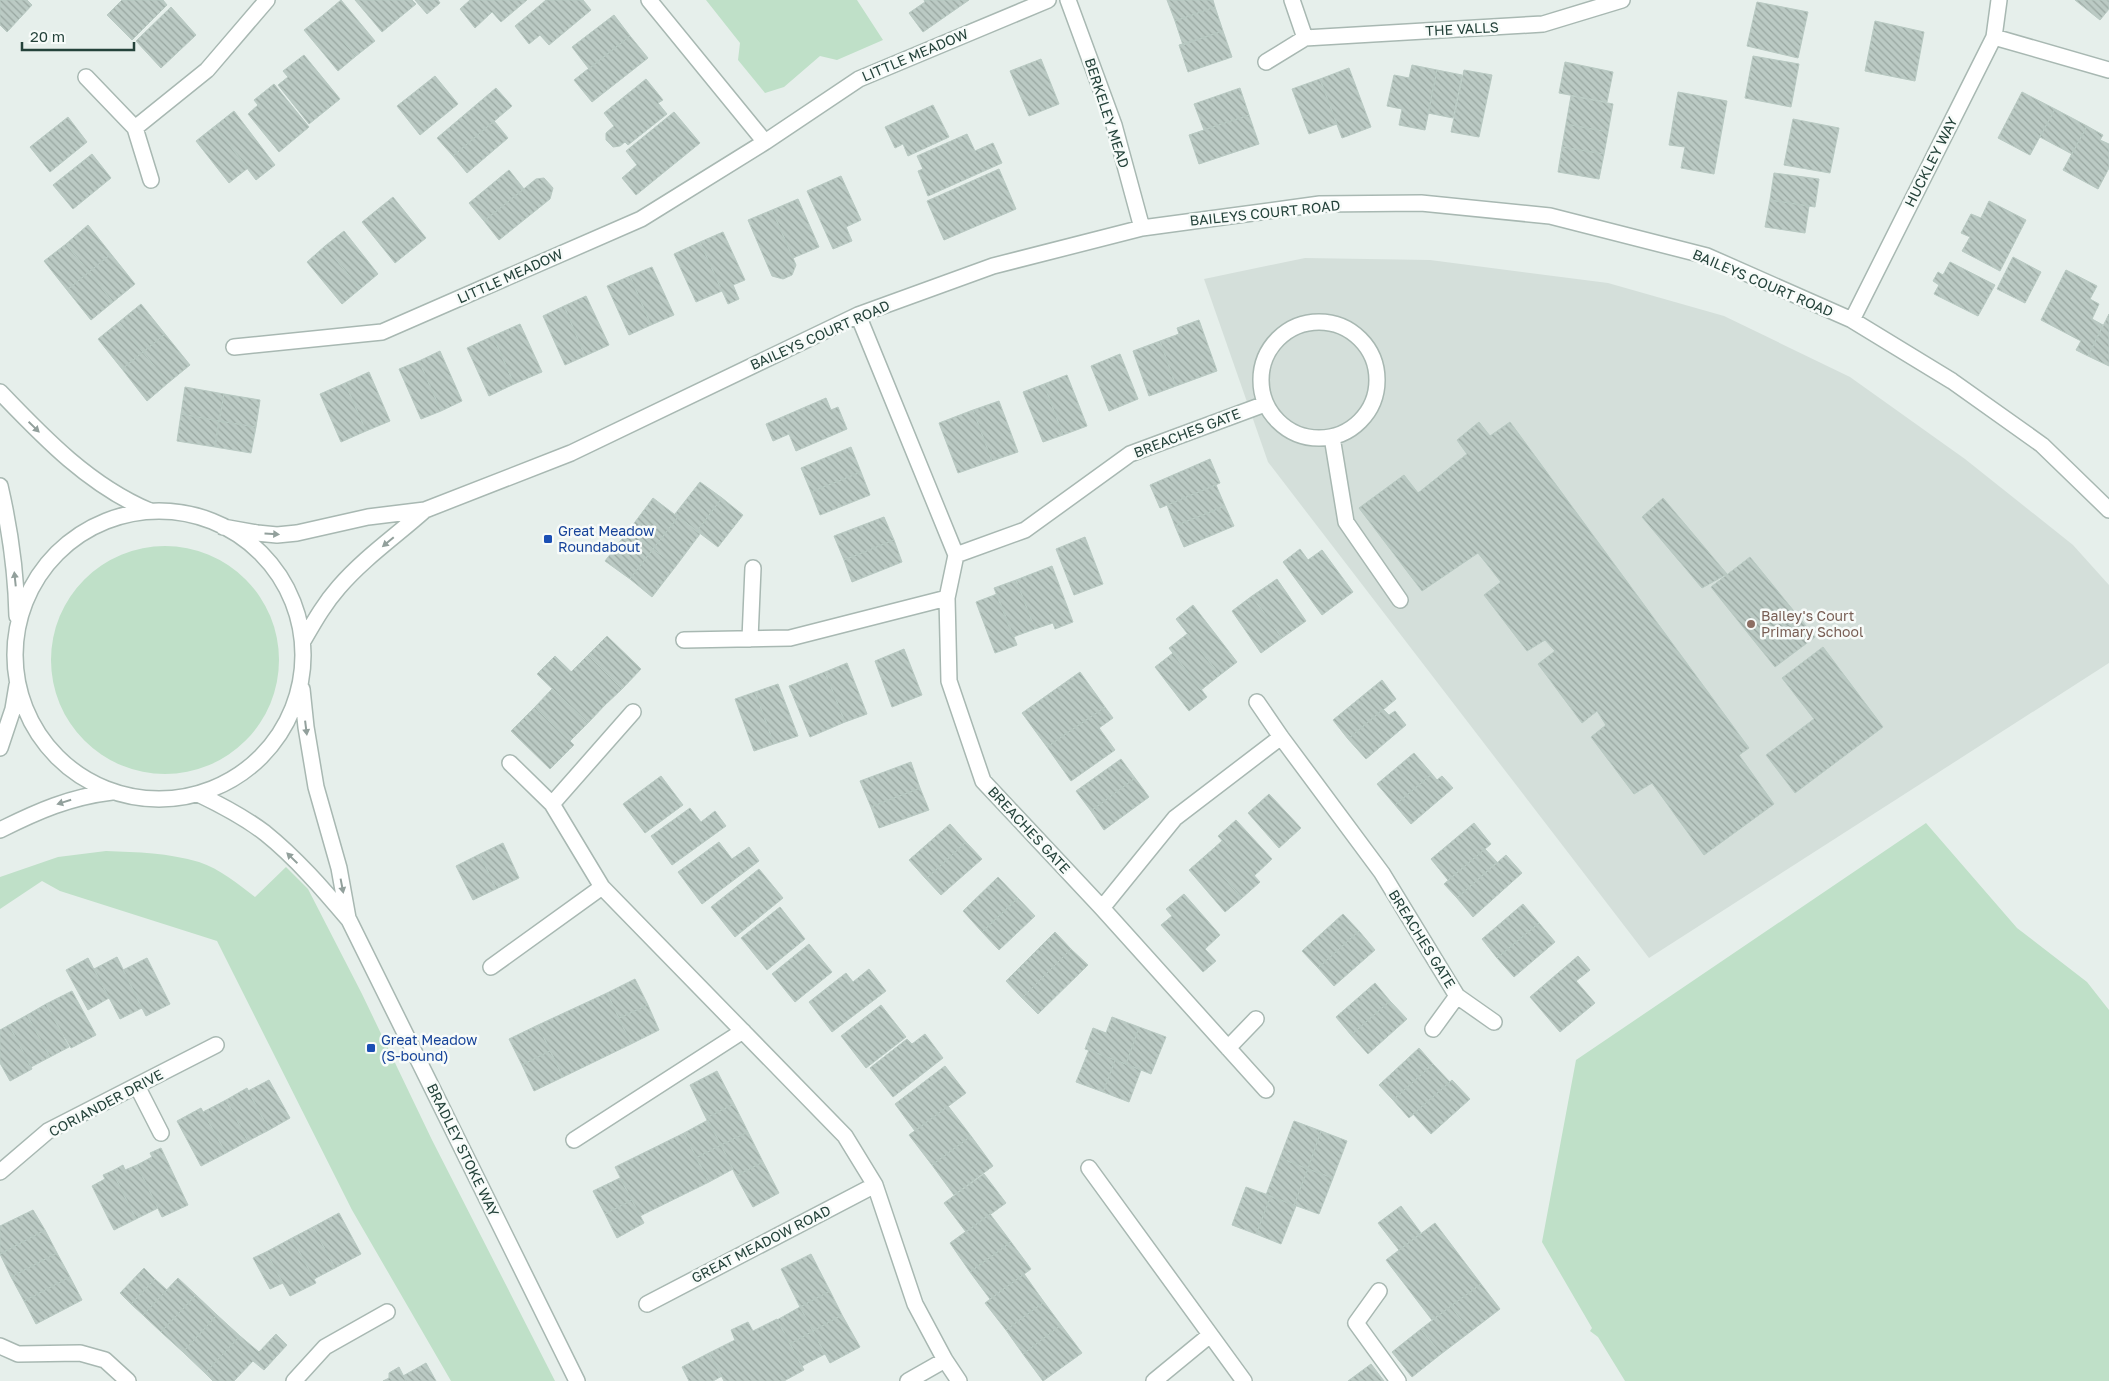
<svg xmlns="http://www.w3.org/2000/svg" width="2109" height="1381" font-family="'Golos Text',sans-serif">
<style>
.built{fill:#d4dfda}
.green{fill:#bfe0c8}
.building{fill:url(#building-back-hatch);stroke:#b8c9c2}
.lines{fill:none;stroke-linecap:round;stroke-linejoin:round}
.minor-casing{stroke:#a8b8b2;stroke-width:18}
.minor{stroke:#fff;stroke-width:15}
.oneway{fill:#92a09c}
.transit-dot{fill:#1a4fb4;stroke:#f7fbf9;stroke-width:2}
.education-dot{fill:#8d6e63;stroke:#f7fbf9;stroke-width:2}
.labels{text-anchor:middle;stroke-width:5;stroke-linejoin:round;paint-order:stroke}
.street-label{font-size:14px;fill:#24423a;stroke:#f7fbf9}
.transit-label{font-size:14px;fill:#164399;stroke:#f7fbf9;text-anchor:start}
.education-label{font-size:14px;fill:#785e54;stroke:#f7fbf9;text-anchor:start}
</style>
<defs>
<pattern id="building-back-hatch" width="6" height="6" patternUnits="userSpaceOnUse" patternTransform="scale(1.25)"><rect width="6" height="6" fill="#bbcac4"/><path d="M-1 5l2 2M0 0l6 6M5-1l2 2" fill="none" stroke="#98a6a0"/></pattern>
</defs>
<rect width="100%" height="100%" fill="#e6efeb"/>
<!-- built -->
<path class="built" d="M1305,258l125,2 178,23 116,33 126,61 115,82 108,86 36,40v78l-460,295 -381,-496 -64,-183z"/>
<!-- green -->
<path class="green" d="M706,0h151l26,40 -46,20 -17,-4 -36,31 -19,6 -27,-33 2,-17z
M51 660a114 114 0 1 1 228 0a114 114 0 1 1-228 0Z
M1926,823l91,105 70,54 22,28v371h-484l-27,-44 -8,-6 2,-3 -50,-86 34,-182z
M106,851c31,1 63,2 93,11 21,7 39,22 56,35l31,-30 22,22 54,105 70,146 123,241h-104l-99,-171 -135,-269 -157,-50 -18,-10 -42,28v-32l58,-20z"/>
<!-- building -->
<path class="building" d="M0,0h27l5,5 -25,27 -7,-7z
M122,0h41l4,5 -35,35 -25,-25z
M341,0l34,41 -19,15 -34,-40z
M355,0h57l4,4 -34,28z
M415,0h23l2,3 -13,11z
M470,0h57l-26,22 -9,-10 -17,16 -15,-19z
M546,0h37l8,10 -42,35 -9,-10 -11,9 -14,-18z
M924,0h45l-46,32 -14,-19 16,-11z
M1167,0h46l2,7 -40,14z
M2075,0h34v9l-9,11z
M1757,2l51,10 -10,46 -51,-12z
M171,7l25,28 -35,33 -25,-27z
M1215,7l8,24 -40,14 -8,-24z
M614,15l16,21 -41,33 -17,-22z
M322,16l34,40 -18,15 -34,-41z
M1875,21l49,11 -9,49 -50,-10z
M1223,31l9,26 -44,15 -9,-27z
M630,36l18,22 -56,44 -18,-22z
M304,55l36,44 -31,25 -31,-39 10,-8 -5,-6z
M1753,56l46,8 -8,43 -46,-9z
M1041,59l18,45 -30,12 -19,-45z
M1565,62l48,10 -6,30 -48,-9z
M1412,65l25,5 -12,60 -26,-5 3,-16 -15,-3 7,-31 15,3z
M1349,68l22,59 -29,11 -22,-59z
M1437,70l25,5 -9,43 -25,-5z
M1464,70l28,5 -13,62 -28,-5z
M435,76l23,28 -38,31 -23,-29z
M646,79l17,21 -5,3 9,11 -39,31 -3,-3 -5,4 -7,1 -7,-7v-7l8,-7 -10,-13z
M1320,79l17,45 -28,10 -17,-45z
M274,84l35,43 -30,25 -31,-38 10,-9 -4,-5z
M496,88l16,18 -59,50 -16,-18z
M1240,88l9,27 -45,15 -10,-26z
M1678,92l49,9 -13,73 -33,-6 4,-21 -16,-2z
M2022,92l33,17 -25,46 -32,-17z
M1571,96l42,8 -5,28 -42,-8z
M933,105l16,32 -41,19 -5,-12 -8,4 -10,-21z
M2055,109l32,17 -15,28 -32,-17z
M234,111l41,54 -19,15 -41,-54z
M674,112l26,31 -64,52 -14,-17 15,-13 -11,-14z
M1249,115l10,29 -60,20 -10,-29z
M68,117l19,25 -37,30 -20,-25z
M1793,119l46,9 -9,45 -46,-8z
M494,121l14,17 -41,35 -14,-17z
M1566,124l42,8 -4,22 -42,-7z
M215,126l33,42 -19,15 -33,-42z
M2087,126l16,9 -3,5 9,4v24l-11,21 -35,-19z
M967,134l8,17 18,-8 9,20 -74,33 -10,-25 5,-2 -6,-13z
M1562,147l42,7 -5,25 -41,-7z
M92,154l19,24 -38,31 -20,-24z
M999,169l17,40 -72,31 -17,-39z
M509,170l15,19 -40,32 -15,-18z
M1774,173l45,6 -4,28 -45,-7z
M841,176l20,44 -15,7 6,14 -19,8 -26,-58z
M544,178l9,10 -3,11 -51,41 -15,-19 52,-42z
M393,197l33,41 -31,25 -33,-41z
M798,199l21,48 -26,11 -21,-48z
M1770,200l39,6 -4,27 -40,-6z
M1989,201l37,19 -26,51 -38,-20 8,-14 -9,-4 10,-19 10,4z
M772,210l24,55 -4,10 -9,4 -11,-3 -24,-56z
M88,225l23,29 -22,18 -23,-28z
M344,231l34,43 -18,15 -35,-43z
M723,232l22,48 -12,5 6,14 -11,5 -28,-62z
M700,242l22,49 -26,11 -22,-48z
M66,244l23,28 -22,18 -23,-29z
M325,246l35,43 -18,15 -35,-42z
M111,254l24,30 -22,18 -24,-30z
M2013,257l28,15 -16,31 -28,-14z
M1950,262l45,23 -17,31 -44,-22 5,-9 -6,-4 5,-9 5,3z
M652,267l22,48 -23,10 -21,-49z
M2066,270l31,16 -7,13 9,5 -7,15 11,6 -15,31 -12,-6 5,-9 -40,-21z
M89,272l24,30 -22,18 -24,-30z
M630,276l21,49 -22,10 -22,-49z
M586,296l23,49 -24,11 -21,-50z
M141,304l24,30 -22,18 -24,-30z
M564,306l21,50 -20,9 -22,-49z
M2109,314v52l-21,-10z
M1199,320l18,51 -41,15 -16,-45 19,-7 -2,-6z
M119,322l24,30 -21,17 -24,-30z
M520,324l22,48 -28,12 -21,-48z
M165,334l25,31 -22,18 -25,-31z
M493,336l21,48 -25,12 -22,-48z
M1160,341l16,45 -27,10 -16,-45z
M440,351l22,50 -21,10 -22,-50z
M143,352l25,31 -21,18 -25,-32z
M1120,354l18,45 -29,12 -18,-45z
M419,361l22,50 -20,8 -22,-50z
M369,372l21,49 -24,10 -21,-48z
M1067,375l20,51 -24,9 -19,-51z
M345,383l21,48 -25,11 -21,-48z
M1044,384l19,51 -20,7 -20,-50z
M185,387l39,7 -5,27 -38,-7z
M224,394l36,6 -4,27 -37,-6z
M826,398l5,12 7,-3 9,22 -51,22 -7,-17 -16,7 -7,-17z
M999,401l19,51 -26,9 -19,-51z
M973,410l19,51 -34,12 -19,-50z
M181,414l38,7 -4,26 -38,-6z
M219,421l37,6 -5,26 -36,-6z
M1479,422l11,14 20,-14 239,326 -10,7 35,49 -70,51 -52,-72 -18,11 -43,-57 15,-12 -9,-14 -15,12 -44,-59 17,-13 -10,-11 -18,11 -43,-56 17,-13 -23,-29 -56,38 -63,-83 45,-33 14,18 49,-39 -10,-14z
M851,447l10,25 -50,20 -10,-24z
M1210,459l10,24 -60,25 -10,-23z
M861,472l9,23 -50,20 -9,-23z
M700,482l22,16 -25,33 -22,-17z
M1216,485l9,21 -50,20 -8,-21z
M653,498l25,19 -25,32 -24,-19z
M722,498l21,17 -25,32 -21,-16z
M1663,498l64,76 -25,14 -60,-71z
M1225,506l9,20 -50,21 -9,-21z
M678,517l22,17 -24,32 -23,-17z
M884,517l10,23 -50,20 -10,-24z
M629,530l24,19 -23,30 -25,-18z
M1085,537l18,47 -29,11 -18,-46z
M894,540l8,22 -50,20 -8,-22z
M653,549l23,17 -24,31 -22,-18z
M1300,549l8,11 14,-10 31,42 -31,23 -39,-53z
M1750,557l65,80 -40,30 -64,-80z
M1052,566l21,56 -18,7 -2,-6 -18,6 -19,-49z
M1277,579l29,42 -24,17 -30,-42z
M1016,580l19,49 -22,8 -19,-49z
M997,594l20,51 -22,8 -19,-51z
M1252,596l30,42 -21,15 -29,-42z
M1193,605l44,57 -17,13 -44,-56z
M1187,634l33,41 -19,15 -32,-42z
M607,636l34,33 -19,20 -34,-34z
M1823,647l60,80 -88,66 -29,-38 48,-36 -32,-41z
M904,649l18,46 -30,12 -17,-46z
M1173,653l34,44 -18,14 -34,-44z
M588,655l34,34 -17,16 -34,-33z
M555,656l50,49 -17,18 -51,-49z
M847,663l20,51 -22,8 -20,-50z
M825,672l20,50 -35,15 -21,-51z
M1080,672l25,35 -58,40 -25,-34z
M1382,680l14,19 -48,40 -15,-19z
M778,684l20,52 -24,8 -19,-52z
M552,689l36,34 -18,18 -35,-34z
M755,692l19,52 -20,7 -19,-52z
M535,707l39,38 -24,24 -39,-38z
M1105,707l8,11 -14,10 16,22 -44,31 -24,-34z
M1383,709l6,6 6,-4 11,14 -40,34 -18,-20z
M1414,753l18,21 -37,31 -18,-21z
M1121,759l14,19 -44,33 -15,-20z
M911,762l9,26 -49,19 -11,-26z
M1432,774l5,6 5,-4 11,12 -42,36 -16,-19z
M661,776l22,29 -38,28 -22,-29z
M1135,778l14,19 -45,33 -13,-19z
M920,788l9,22 -50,18 -8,-21z
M1269,794l32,34 -22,20 -31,-35z
M690,808l11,14 14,-11 11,15 -54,39 -21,-29z
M1236,820l36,39 -18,17 -36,-40z
M1474,823l17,21 -43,36 -17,-21z
M950,824l16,18 -40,37 -17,-19z
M1222,841l38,41 -18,16 -37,-42z
M719,842l13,17 17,-12 10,14 -57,43 -24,-32z
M966,842l16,17 -41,36 -15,-16z
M503,843l16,35 -23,11 -16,-35z
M1485,849l12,13 -40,36 -13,-14z
M480,854l16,35 -23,11 -17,-34z
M1506,855l16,18 -49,44 -16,-19z
M1205,856l37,42 -17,14 -36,-42z
M759,869l24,29 -48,39 -24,-30z
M998,877l20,21 -36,34 -19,-21z
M1184,894l36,41 -15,14 11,12 -13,11 -42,-47 11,-9 -6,-7z
M1018,898l17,18 -36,34 -17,-18z
M1523,904l16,19 -42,35 -15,-19z
M780,907l25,32 -38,31 -26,-32z
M1343,914l16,17 -41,37 -16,-17z
M1539,923l16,19 -41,35 -17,-19z
M1359,931l16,19 -41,36 -16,-18z
M1055,932l16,17 -49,49 -16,-17z
M809,944l23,28 -37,30 -23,-28z
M1071,949l17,16 -50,49 -16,-16z
M1578,956l12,14 -14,11 19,22 -35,29 -30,-35z
M117,957l25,51 -22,11 -26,-50z
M88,958l21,40 -21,12 -22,-40z
M147,958l23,46 -24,12 -23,-46z
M869,969l17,22 -54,41 -23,-30 37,-29 7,9z
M635,979l13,26 -29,13 -12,-25z
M1375,983l15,18 -39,34 -15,-18z
M72,991l24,44 -25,13 -25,-44z
M607,993l24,51 -68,33 -25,-52z
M1390,1001l17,18 -39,35 -17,-19z
M46,1004l23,43 -19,10 -23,-42z
M648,1005l11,25 -28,14 -12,-26z
M881,1005l25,32 -40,31 -25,-32z
M27,1015l23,42 -19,10 -22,-42z
M1112,1017l27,10 -13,37 -41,-15 8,-21 13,5z
M9,1025l23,44 -22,12 -10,-18v-33z
M538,1025l12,26 -28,14 -13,-26z
M1139,1027l27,10 -15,37 -25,-10z
M925,1034l18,24 -50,39 -23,-29 37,-29 5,5z
M1419,1048l14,16 -40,36 -14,-15z
M1089,1050l26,10 -12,32 -27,-10z
M550,1051l13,26 -29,14 -12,-26z
M1115,1060l26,10 -12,32 -26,-10z
M1433,1064l17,18 -41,36 -16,-18z
M945,1066l21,27 -51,38 -20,-27z
M717,1071l17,33 -28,14 -16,-33z
M269,1080l21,38 -21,12 -21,-39z
M1452,1080l18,19 -39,35 -18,-20z
M247,1088l22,42 -21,11 -22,-41z
M226,1100l22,41 -22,12 -23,-41z
M734,1104l14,28 -27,13 -15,-27z
M948,1106l23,30 -39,29 -23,-30z
M201,1108l25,45 -25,13 -24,-45z
M708,1120l13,25 -25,13 -12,-25z
M1294,1121l27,10 -13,38 -28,-11z
M1321,1131l26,10 -14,37 -25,-9z
M748,1132l15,30 -27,14 -15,-31z
M684,1133l25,49 -69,34 -25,-49z
M971,1136l22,30 -39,29 -22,-30z
M721,1145l12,24 -24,13 -13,-24z
M161,1148l27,57 -26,12 -25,-52 15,-8 -2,-4z
M1280,1158l28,11 -14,36 -28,-10z
M763,1162l16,31 -26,14 -17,-31z
M123,1165l2,5 12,-5 21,43 -22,11 -24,-48z
M1308,1169l25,9 -14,36 -25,-9z
M112,1171l24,48 -22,11 -22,-44 13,-7 -2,-4z
M984,1174l22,29 -40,29 -22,-29z
M620,1178l12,22 -27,14 -12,-23z
M1246,1187l25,9 -15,38 -24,-9z
M1271,1196l25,10 -15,38 -25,-10z
M632,1200l12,23 -27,15 -12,-24z
M1401,1206l20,27 -22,17 -21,-27z
M33,1210l12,20 -45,24v-28z
M339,1213l22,41 -26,14 -22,-41z
M990,1214l21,28 -41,30 -20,-29z
M1435,1223l46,61 -49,36 -46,-60z
M313,1227l22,41 -21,11 -22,-41z
M45,1230l12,23 -46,24 -11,-23z
M292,1238l24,45 -26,13 -24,-44z
M1011,1242l20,27 -41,30 -20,-27z
M266,1252l17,31 -13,6 -17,-31z
M57,1253l13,24 -46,24 -13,-24z
M811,1254l19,37 -30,16 -19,-38z
M144,1268l11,11 -24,25 -11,-11z
M1024,1274l20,28 -38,28 -21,-27z
M70,1277l12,23 -46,24 -12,-23z
M178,1278l18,17 -35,37 -18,-17z
M155,1279l12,11 -24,25 -12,-11z
M1481,1284l19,25 -30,23 -19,-26z
M830,1291l12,24 -29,16 -13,-24z
M196,1295l21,20 -34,37 -22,-20z
M1044,1302l17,23 -38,29 -17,-24z
M1451,1306l19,26 -29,22 -20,-25z
M800,1307l13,24 -23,13 -13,-24z
M217,1315l23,21 -35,37 -22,-21z
M842,1315l18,32 -30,16 -17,-32z
M777,1319l27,51 -20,11h-60l-15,-28 26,-13 -4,-10 17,-8 5,9z
M1061,1325l21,28 -39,28 -20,-27z
M1421,1329l20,25 -29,23 -20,-25z
M813,1331l12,23 -23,12 -12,-22z
M276,1334l11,11 -23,25 -11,-9 -19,20h-21l-8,-8 35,-37 19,16z
M709,1353l13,23 -9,5h-24l-7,-14z
M426,1363l10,18h-30l-3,-5z
M1371,1364l13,17h-36z
M399,1367l7,14h-23l6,-3v-5z"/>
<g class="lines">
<!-- minor casing -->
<g class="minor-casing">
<path id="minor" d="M649,0l116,142
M1068,0l46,125 28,103
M1292,0l13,38
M1994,37l115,33
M1266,62l39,-24 238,-14 79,-24
M86,77l49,51 16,52
M135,128l72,-58 60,-70
M858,315l98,240 -9,43 2,83 34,100 119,127 164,182
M1852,320l142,-283 5,-37
M1261 380a58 58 0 1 1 116 0a58 58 0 1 1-116 0Z
M234,347l148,-15 259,-113 124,-77 94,-63 189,-79
M0,392c44,46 90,94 150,119
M1332,437l14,85 54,78
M0,486c10,43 16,86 17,130
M15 655a144 144 0 1 1 288 0a144 144 0 1 1-288 0Z
M223,527l34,6 20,2 20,-2 71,-16 57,-7 146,-57 287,-138 135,-49 149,-38 178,-24 101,-1 129,13 157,40 145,64 100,61 90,64 67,65
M956,555l69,-25 105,-76 135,-50
M750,639l3,-71
M684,640l106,-2 157,-40
M303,641c11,-19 21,-37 36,-54 25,-29 57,-51 86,-77
M302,689l4,38 10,60 23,81 9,50
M1257,702l24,35 101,136 75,123 37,26
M0,748l13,-39 4,-24
M510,763l42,41 50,83 243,249 30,49 40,119 30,56 14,21
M198,794c23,11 46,23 67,39 31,25 58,56 84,87l228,461
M552,804l81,-92
M0,830c38,-19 70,-33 112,-38
M1102,908l73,-90 106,-81
M491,967l111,-80
M1433,1029l24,-33
M1228,1048l28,-29
M137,1086l24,47
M574,1140l169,-109
M1089,1168l155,213
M0,1172l48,-41 168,-86
M1379,1291l-23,32 42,58
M647,1304l228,-119
M0,1346l18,8 62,-1 25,7 23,21
M294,1381l31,-34 62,-35
M908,1381l37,-21
M1154,1381l56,-46"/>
</g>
<!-- minor -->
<use href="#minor" class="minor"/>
</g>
<!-- one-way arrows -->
<defs><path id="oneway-solid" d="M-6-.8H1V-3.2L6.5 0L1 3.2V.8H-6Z" transform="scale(1.25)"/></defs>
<g class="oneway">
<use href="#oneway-solid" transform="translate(34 427) rotate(44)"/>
<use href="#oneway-solid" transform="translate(272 534) rotate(3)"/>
<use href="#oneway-solid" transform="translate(388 542) rotate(140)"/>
<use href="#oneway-solid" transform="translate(15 579) rotate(-96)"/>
<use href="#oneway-solid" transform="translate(306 728) rotate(83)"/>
<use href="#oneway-solid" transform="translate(64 802) rotate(163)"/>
<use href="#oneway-solid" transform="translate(292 858) rotate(-136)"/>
<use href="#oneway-solid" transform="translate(342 886) rotate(79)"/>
</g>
<!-- markers -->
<g class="transit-dot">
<rect x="543" y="534" width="10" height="10" rx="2.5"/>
<rect x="366" y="1043" width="10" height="10" rx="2.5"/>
</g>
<circle class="education-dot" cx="1751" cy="624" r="5"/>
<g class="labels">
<!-- street labels -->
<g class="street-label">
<text transform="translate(1462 29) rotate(-3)" y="5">THE VALLS</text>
<text transform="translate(915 55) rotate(-23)" y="5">LITTLE MEADOW</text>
<text transform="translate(1107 113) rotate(72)" y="5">BERKELEY MEAD</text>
<text transform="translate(1931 162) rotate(-63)" y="5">HUCKLEY WAY</text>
<text transform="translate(1265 213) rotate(-6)" y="5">BAILEYS COURT ROAD</text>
<text transform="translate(510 276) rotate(-24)" y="5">LITTLE MEADOW</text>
<text transform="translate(1763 283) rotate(23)" y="5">BAILEYS COURT ROAD</text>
<text transform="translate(820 335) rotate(-24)" y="5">BAILEYS COURT ROAD</text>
<text transform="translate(1187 433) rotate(-21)" y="5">BREACHES GATE</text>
<text transform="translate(1029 830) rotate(47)" y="5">BREACHES GATE</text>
<text transform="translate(1422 939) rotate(58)" y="5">BREACHES GATE</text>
<text transform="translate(106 1103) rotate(-28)" y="5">CORIANDER DRIVE</text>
<text transform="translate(463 1150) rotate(64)" y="5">BRADLEY STOKE WAY</text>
<text transform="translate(761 1244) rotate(-27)" y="5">GREAT MEADOW ROAD</text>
</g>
<!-- transit labels -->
<g class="transit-label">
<text x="558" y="536">Great Meadow<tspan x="558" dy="16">Roundabout</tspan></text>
<text x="381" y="1045">Great Meadow<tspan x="381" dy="16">(S-bound)</tspan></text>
</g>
<!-- education labels -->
<g class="education-label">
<text x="1761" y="621">Bailey's Court<tspan x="1761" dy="16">Primary School</tspan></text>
</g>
</g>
<!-- scale -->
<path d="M22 42v8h112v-8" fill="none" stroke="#24423a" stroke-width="2.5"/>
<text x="30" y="42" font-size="15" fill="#24423a" stroke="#f7fbf9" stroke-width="4" paint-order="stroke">20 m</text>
</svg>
